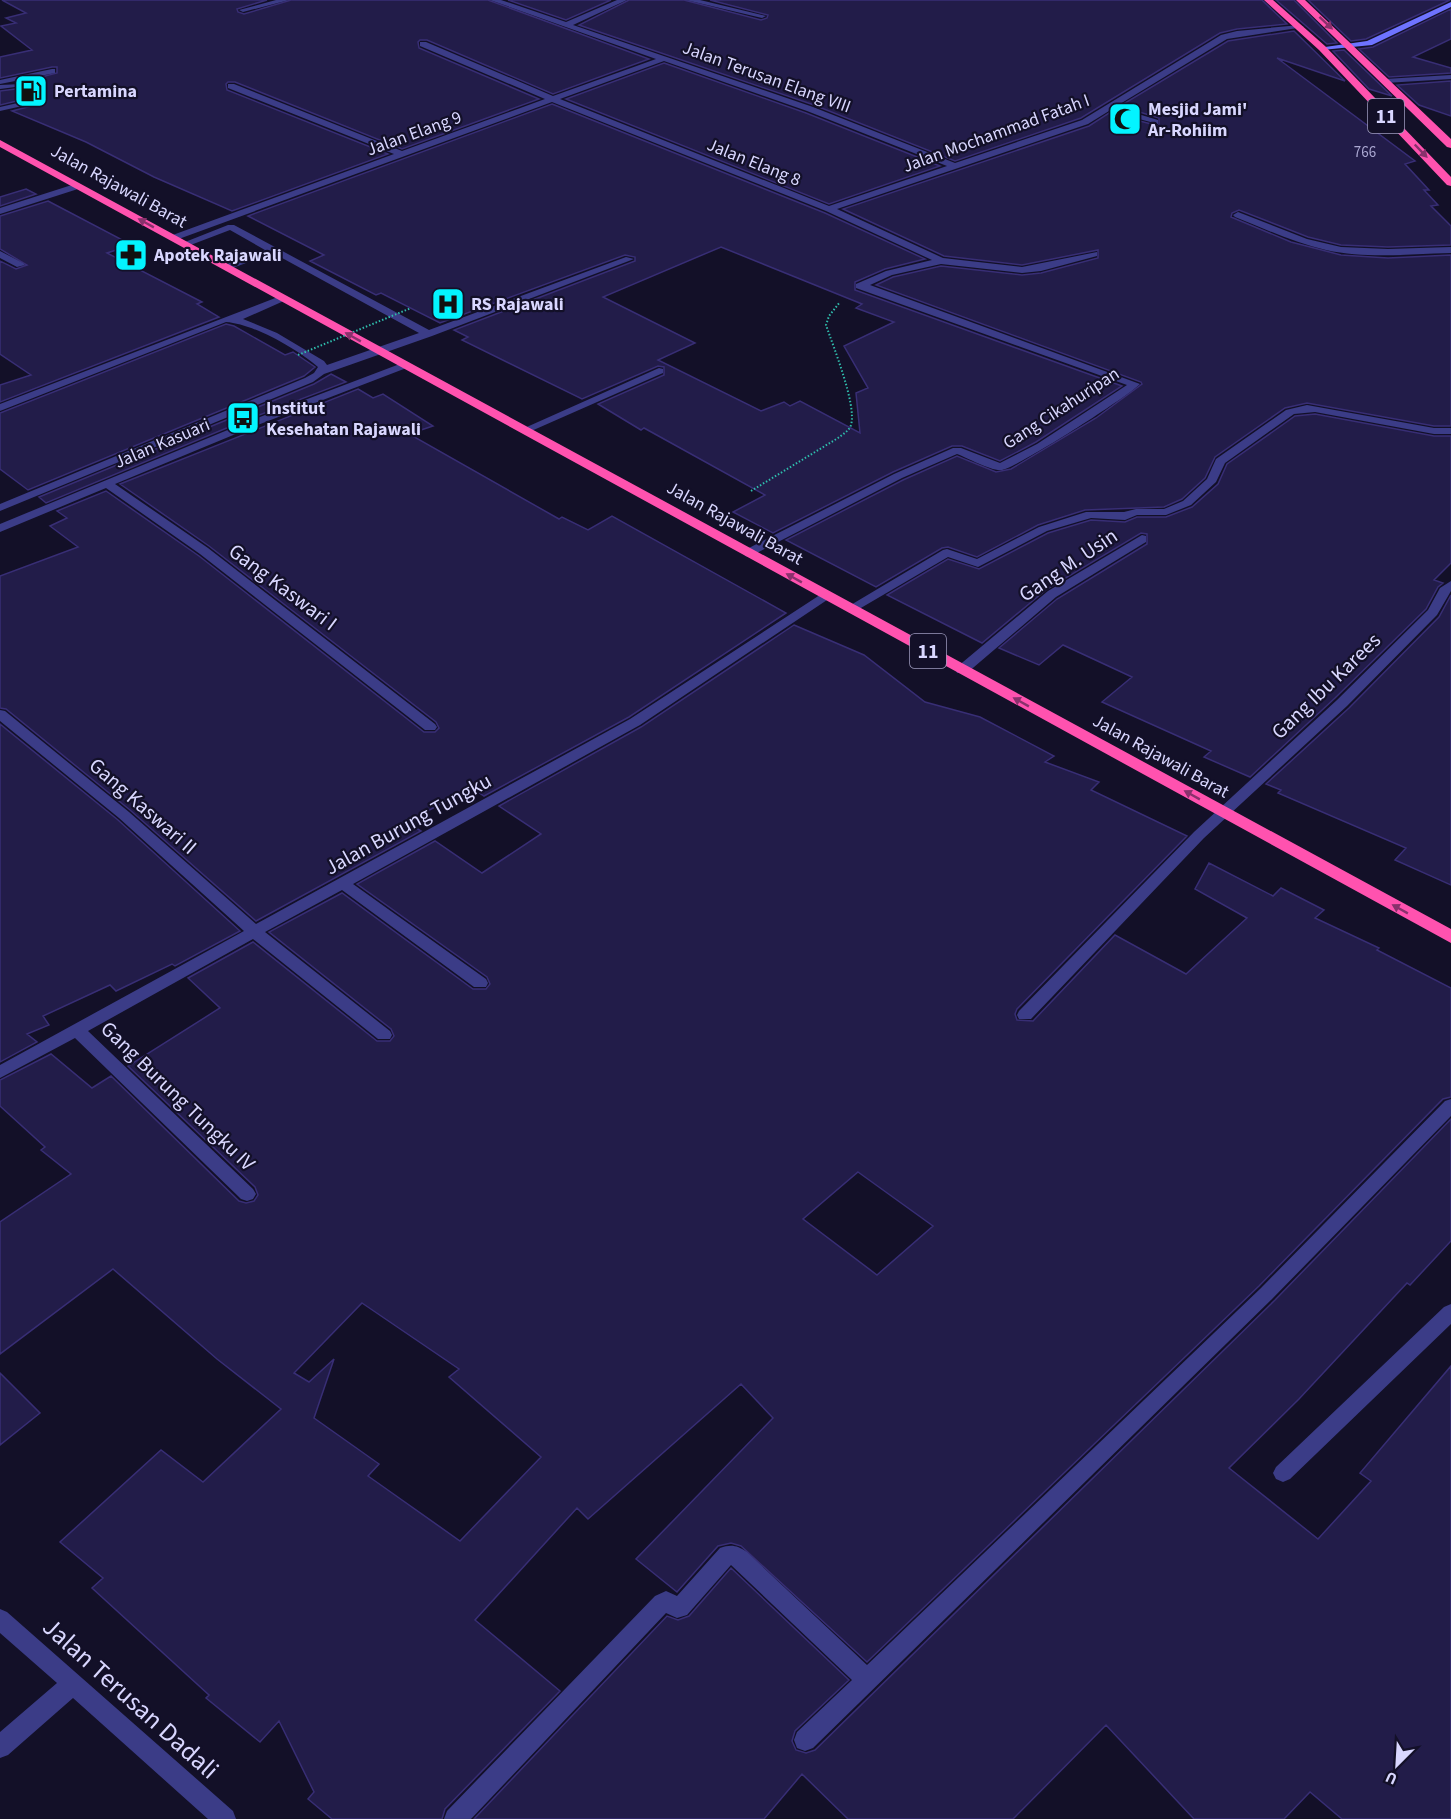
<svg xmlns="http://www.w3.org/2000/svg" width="1451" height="1819" font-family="'Source Sans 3',sans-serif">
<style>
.building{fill:#221c49;stroke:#382e75;stroke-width:1.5;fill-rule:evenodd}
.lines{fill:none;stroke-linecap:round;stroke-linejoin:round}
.path{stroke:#2fbbab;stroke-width:2;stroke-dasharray:1.5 2;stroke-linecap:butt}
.lane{fill:#3b3c87;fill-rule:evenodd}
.street{fill:#3b3c87;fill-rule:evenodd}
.secondary{fill:#6e73ff;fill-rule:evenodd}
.highway{fill:#ff52af;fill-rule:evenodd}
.path-bridge{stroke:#2fbbab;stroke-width:2;stroke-dasharray:1.5 2;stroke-linecap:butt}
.oneway{fill:#89316c}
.labels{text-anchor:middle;stroke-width:4.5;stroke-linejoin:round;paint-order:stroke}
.far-number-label{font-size:15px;fill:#aba8d2}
.far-street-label{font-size:18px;fill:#d9d7ff;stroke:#131028}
.far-poi-label{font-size:18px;font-weight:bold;fill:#d9d7ff;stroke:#131028;text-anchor:start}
.shield{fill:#131028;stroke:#9e9bbe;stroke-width:1.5}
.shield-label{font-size:20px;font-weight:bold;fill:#d9d7ff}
.street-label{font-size:21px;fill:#d9d7ff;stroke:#131028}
.near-street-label{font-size:26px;fill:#d9d7ff;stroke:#131028}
</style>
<rect width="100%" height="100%" fill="#131028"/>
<!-- building -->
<path class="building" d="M2,0h265l-30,9 1,3 6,2 47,-14h197l161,59 -96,35 -126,-54h-7l-2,2 1,6 120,51 -137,50 -167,-67h-7l-2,2 1,6 161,64 -156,57 -78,-34 -68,-35 -74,-31 28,-7v-11h-7l-4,5 -29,7v-14l23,-3 2,-3 -3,-3 35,-9v-6h-5l-52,11v-21l32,-7 -31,-24 15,-3 -10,-5 20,-5z
M508,0h103l-45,20z
M629,0h55l77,20 6,-2 1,-3 -58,-15h552l25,24 -50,5 -17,4 -139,85 -126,43 -141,-56 -235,-80z
M1276,0h18l43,43 -10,1z
M1308,0h142l-84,39 -15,2z
M1451,9v30l-38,18 38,11v5l-62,4 -30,-28 14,-2z
M1294,31l51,50 -68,-23 138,103 -10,3 24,26h-5l14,15 -7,1 20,20v19l-63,2 -47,-2 -33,-8 -69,-27 -7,3 -1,4 60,25 50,13 47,3 63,-3v171h-17l-127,-23 -22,5 -70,49 -10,21 -23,21 -18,8 -79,3 -47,15 -61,32 -29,-10 -6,1 -66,39 -90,-47 117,-60 54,-24 39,16 15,-3 85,-51 46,-34 -1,-2 -265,-97 17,-8 48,-11 81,9 19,-2 57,-15v-8l-76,15 -78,-9 -101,-47 246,-83 20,-13 50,13v-8l-39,-12 108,-65z
M1344,50l48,46 -23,-7 -36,-38z
M664,63l142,50 134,53 -111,38 -263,-105z
M1451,81v35l-32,-11 -22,-20z
M552,104l273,109 100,46 -40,10 -30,13v8l267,96 -86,56 -36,19 -38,-15h-10l-59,26 -120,61 -40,-21 32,-17 -121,-67 -3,2 -43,-26 66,-29v-8l-6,-1 -76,33 -120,-59 6,-3 -14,-7 181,-69v-4l-10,-2 -185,68 -59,-30 -5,2 -66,-34 14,-6 -76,-39zM721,247l141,57 -6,4 38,14 -50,24 24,42 -12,5 4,40 -60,-32 -10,5 -6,-4 -23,9 -103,-51 37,-17 -92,-46z
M26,189l10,5 -36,12v-9z
M48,201l84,44 -25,8 95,49 -5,2 22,13 -219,85v-17l31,-10 -31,-21v-93l16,8 11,-4 -27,-16v-33z
M226,324l8,2 51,29 8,-3 22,15 -11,9 -276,114 -28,-21v-56z
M331,374l15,8 -100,38 -200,83 -7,-6 275,-113z
M358,389l15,9 10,-4 50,32 -24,8 150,85 3,-2 26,13 24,-14 174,97 -157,104 -145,79 -12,-8 -66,34 15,9 -165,90 -126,-111 -124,-101 -6,-1v-132l78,-29 -28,-21 17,-8 -10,-7 49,-20 93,65 225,176h11l4,-4 -3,-6 -227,-176 -89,-62z
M1315,414l119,22h17v127l-17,17 9,3 -5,4 -12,22 -91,89 -85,79 -46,-20 7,-6 -109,-49 30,-25 -69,-32 -24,20 -40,-17 58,-49 90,-55v-10l-6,-1 -94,56 -65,54 -95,-48 61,-36 31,10 69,-36 43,-13 34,2 12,-5h29l26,-10 26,-23 9,-20 68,-48z
M1451,595v290l-56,-25 11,-12 -128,-55 3,-3 -15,-6 83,-76 90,-91z
M794,625l70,30 61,47 55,15 74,39 -9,6 54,20 -8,8 96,46 -170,173 -2,5 2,6 16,1 82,-86 71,39 61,-56 -52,-29 14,-26 64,33 8,-8 43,22 -9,8 64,30 -2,2 74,38v109l-8,2 -184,187 -392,376 -126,-116 -10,-3 -13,3 -41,46 -41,-33 137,-141 -32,-34 -153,135 -11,-11 -102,112 85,71 -115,118 -3,10h-110l-24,-20 6,-7 -35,-71 -19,21 -54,-44 3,-3 -117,-107 11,-10 -43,-36 101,-92 42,32 78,-73 -64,-50 -104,-90 -113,85v-132l71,-48 -30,-24 4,-3 -45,-41v-26l51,-26 41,34 19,-12 128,125 7,2 8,-2 4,-6 -3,-8 -127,-121 92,-58 -32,-30 65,-36 124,99h13l4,-5 -3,-7 -122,-97 73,-39 131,96h13l4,-5 -3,-7 -130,-93 78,-43 47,32 59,-39 -42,-28 142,-79zM858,1172l75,54 -56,49 -74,-56zM362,1303l97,66 -10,8 92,80 -81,84 -92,-65 11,-12 -65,-46 20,-59 -25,23 -15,-9z
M0,724l118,96 122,111 -65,35 -3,-2 -56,27 -6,-6 -67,31 6,9 -22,9 10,8 -37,20z
M1451,1119v122l-41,44 -3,-2 -108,116 -70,69 89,71 53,-58 -11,-8 91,-107v453h-109l-32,-27 -26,27h-90l-88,-94 -93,94h-165l-46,-45 -38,45h-290l193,-203 11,4 11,-4 42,-48 118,112 -54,51 -3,10 4,9 10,3 9,-3 460,-450z
M0,1373l40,40 -40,32z"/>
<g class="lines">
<!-- path -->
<path class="path" d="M751,491l87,-53c5,-4 11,-7 13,-13 6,-20 -18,-79 -25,-100l3,-9 11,-14"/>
<!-- lane -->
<path class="lane" d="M1451,75v4l-66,4 -4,-2 4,-2z
M22,84l1,2 -23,3v-4z
M33,95h6l1,7 -40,9v-4l31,-7z
M228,225h6l195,105 197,-73 8,2 -202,77 -108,38 -11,8 -313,129v-7l305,-126 9,-5 4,-6c-21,-18 -64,-43 -92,-45l-226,89v-7l283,-109 5,3 -2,2 -43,19 34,14 47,28 3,4 92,-32 -146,-80 -43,16h-6v-4l41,-15 -35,-20 -42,16 -8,-2z
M659,368l4,1v4l-134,59 -4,1 -5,-3z
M1451,1304v20l-161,155 -7,3 -7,-3 -3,-6 3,-6 168,-160z"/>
<!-- street -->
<path class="street" d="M276,0h13l-46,12 -4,-2z
M490,0h11l65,22 51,-22h10l-54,25 240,82 142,56 127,-43 139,-85 16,-4 63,-6 4,2 -77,12 -112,68 43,13v4l-49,-13 -21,13 -251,85 106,49 79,9 75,-15v4l-56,15 -19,2 -81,-9 -49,11 -22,10 270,99c-11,12 -126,86 -139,86 -10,1 -33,-12 -44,-16l-55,24 -153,79 -4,-1v-6l149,-76 59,-26h8l39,15 37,-19 90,-59 -271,-97v-4l30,-13 46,-11 -106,-49 -274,-109 -376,138h-6v-4l224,-82 -166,-66v-4h6l168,67 143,-52 -125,-53v-4h6l127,54 103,-37zM664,61l143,50 140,55 -118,40 -269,-107z
M686,0h14l66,16 -4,2z
M52,69h3v4l-55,11v-4z
M78,183l4,3 -1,2 -81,26v-6z
M1238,212l69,27 34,8 47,2 63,-2v6c-41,1 -84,6 -125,-3 -31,-7 -61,-21 -91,-33l-2,-2z
M0,251l23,12 2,2 -8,2 -17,-9z
M405,362l4,1v4l-154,59 -140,58 93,64 227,176 2,3 -2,3h-10l-225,-176 -94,-66 -106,44v-8l247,-102z
M1307,405l127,23h17v6h-17l-119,-22 -21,2 -69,49 -9,19 -25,23 -25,10h-29l-12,5 -34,-2 -44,13 -69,36 -30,-10 -94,55 -4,1 -6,-4 99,-59 4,-1 30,10 62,-32 47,-15h38l12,-3h28l19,-8 24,-22 9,-20 70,-49z
M1142,535l4,1v6l-90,55 -89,76h-10l-1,-3 1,-3 91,-76z
M1451,581v10l-14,24 -90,91 -143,132 -173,181h-12l-2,-4 2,-4 175,-179 143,-132 91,-90 12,-22z
M826,591l4,1 2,3 -2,3 -190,127 -287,159 133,95 2,4 -2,4h-12l-132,-97 -77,42 125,99 2,4 -2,4h-12l-125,-100 -165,92 165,158 3,5 -3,5 -6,2 -6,-2 -166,-161 -75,40v-13l244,-134 -125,-113 -119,-97v-11l5,1 124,101 127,112 374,-205z
M1451,1099v17l-178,182 -460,450 -8,3 -8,-3 -3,-8 3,-8 55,-52 -121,-115 -44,50 -10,3 -11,-5 -195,206h-27l3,-8 208,-215 11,-5 11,5 43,-48c11,-4 17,-3 27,4l120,113 394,-377 184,-187z
M0,1609l7,3 226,199 3,8h-28l-135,-121 -65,57 -8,3v-26l57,-49 -57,-50z"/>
<!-- secondary -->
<path class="secondary" d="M1451,2v5l-79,38 -50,5 -4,-2 49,-7z"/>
<!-- highway -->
<path class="highway" d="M1264,0h9l52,46 126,131v9l-4,-1 -128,-135z
M1296,0h9l146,139v9l-4,-1z
M0,140l1451,789v14l-1451,-796z"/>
<!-- path-bridge -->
<path class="path-bridge" d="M298,355l113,-47"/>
</g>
<!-- one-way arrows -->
<defs><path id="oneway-solid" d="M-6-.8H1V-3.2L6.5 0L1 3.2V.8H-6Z" transform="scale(1.5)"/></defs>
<g class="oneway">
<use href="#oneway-solid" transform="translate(1326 23) rotate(43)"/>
<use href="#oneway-solid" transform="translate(1421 151) rotate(46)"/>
<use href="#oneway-solid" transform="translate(146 223) rotate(-151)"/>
<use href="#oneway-solid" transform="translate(353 337) rotate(-151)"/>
<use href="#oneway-solid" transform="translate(794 578) rotate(-151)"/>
<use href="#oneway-solid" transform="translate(1021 702) rotate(-151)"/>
<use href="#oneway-solid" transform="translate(1192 795) rotate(-151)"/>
<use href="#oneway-solid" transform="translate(1400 909) rotate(-151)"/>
</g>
<!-- icons -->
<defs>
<g id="fuel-square" transform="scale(1.725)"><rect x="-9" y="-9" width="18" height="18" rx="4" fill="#03f4ff" stroke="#131028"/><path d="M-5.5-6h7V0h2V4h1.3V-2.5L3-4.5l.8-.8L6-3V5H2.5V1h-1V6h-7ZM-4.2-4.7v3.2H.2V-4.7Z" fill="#111"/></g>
<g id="mosque-square" transform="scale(1.725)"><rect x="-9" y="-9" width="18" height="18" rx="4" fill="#03f4ff" stroke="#131028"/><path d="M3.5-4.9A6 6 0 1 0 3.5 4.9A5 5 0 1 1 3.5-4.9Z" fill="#111"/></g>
<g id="pharmacy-square" transform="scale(1.725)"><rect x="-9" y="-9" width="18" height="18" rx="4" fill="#03f4ff" stroke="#131028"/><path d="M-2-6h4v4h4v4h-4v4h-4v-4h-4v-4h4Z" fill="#111"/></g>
<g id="hospital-square" transform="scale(1.725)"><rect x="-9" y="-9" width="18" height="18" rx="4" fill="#03f4ff" stroke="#131028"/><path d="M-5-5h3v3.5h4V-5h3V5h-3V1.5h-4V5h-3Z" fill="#111"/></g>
<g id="bus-square" transform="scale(1.725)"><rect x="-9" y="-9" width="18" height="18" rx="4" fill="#03f4ff" stroke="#131028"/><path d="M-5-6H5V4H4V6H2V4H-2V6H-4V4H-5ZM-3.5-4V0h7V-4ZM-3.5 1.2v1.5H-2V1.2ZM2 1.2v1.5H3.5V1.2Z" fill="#111"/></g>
</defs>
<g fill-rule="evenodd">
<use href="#fuel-square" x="31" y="91"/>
<use href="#mosque-square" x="1125" y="119"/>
<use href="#pharmacy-square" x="131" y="255"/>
<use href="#hospital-square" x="448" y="304"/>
<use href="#bus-square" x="243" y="418"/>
</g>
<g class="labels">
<!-- far-number labels -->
<g class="far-number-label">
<text x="1365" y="157">766</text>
</g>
<!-- far-street labels -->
<g class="far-street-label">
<text transform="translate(767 77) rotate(20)" y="6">Jalan Terusan Elang VIII</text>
<text transform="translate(414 133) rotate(-20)" y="6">Jalan Elang 9</text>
<text transform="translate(996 133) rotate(-20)" y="6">Jalan Mochammad Fatah I</text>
<text transform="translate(754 162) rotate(22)" y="6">Jalan Elang 8</text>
<text transform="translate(119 186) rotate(29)" y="6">Jalan Rajawali Barat</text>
<text transform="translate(1061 408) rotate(-33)" y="6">Gang Cikahuripan</text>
<text transform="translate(162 443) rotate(-23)" y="6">Jalan Kasuari</text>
<text transform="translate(735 523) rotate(29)" y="6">Jalan Rajawali Barat</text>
<text transform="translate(1161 756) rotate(29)" y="6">Jalan Rajawali Barat</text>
</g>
<!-- far-poi labels -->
<g class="far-poi-label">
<text x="54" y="97">Pertamina</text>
<text x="1148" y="115">Mesjid Jami'<tspan x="1148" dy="21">Ar-Rohiim</tspan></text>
<text x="154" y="261">Apotek Rajawali</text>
<text x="471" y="310">RS Rajawali</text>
<text x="266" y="414">Institut<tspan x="266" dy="21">Kesehatan Rajawali</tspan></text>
</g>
<!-- shield labels -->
<g class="shield">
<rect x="1368" y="99" width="36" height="34" rx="4.5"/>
<rect x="910" y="634" width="36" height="34" rx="4.5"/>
</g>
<g class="shield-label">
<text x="1386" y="123">11</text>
<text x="928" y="658">11</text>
</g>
<!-- street labels -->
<g class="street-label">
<text transform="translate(1068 565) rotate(-34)" y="7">Gang M. Usin</text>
<text transform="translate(283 587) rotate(37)" y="7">Gang Kaswari I</text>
<text transform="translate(1326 686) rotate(-44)" y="7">Gang Ibu Karees</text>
<text transform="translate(143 806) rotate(41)" y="7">Gang Kaswari II</text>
<text transform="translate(408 824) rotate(-29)" y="7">Jalan Burung Tungku</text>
<text transform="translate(178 1096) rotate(44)" y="7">Gang Burung Tungku IV</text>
</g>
<!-- near-street labels -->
<g class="near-street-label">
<text transform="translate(131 1698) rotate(42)" y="9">Jalan Terusan Dadali</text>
</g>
</g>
<!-- north arrow -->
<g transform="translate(1397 1765) rotate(204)" stroke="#131028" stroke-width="4.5" paint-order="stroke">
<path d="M0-4.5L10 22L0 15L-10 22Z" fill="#d9d7ff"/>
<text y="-9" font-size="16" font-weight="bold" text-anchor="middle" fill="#d9d7ff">U</text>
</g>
</svg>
